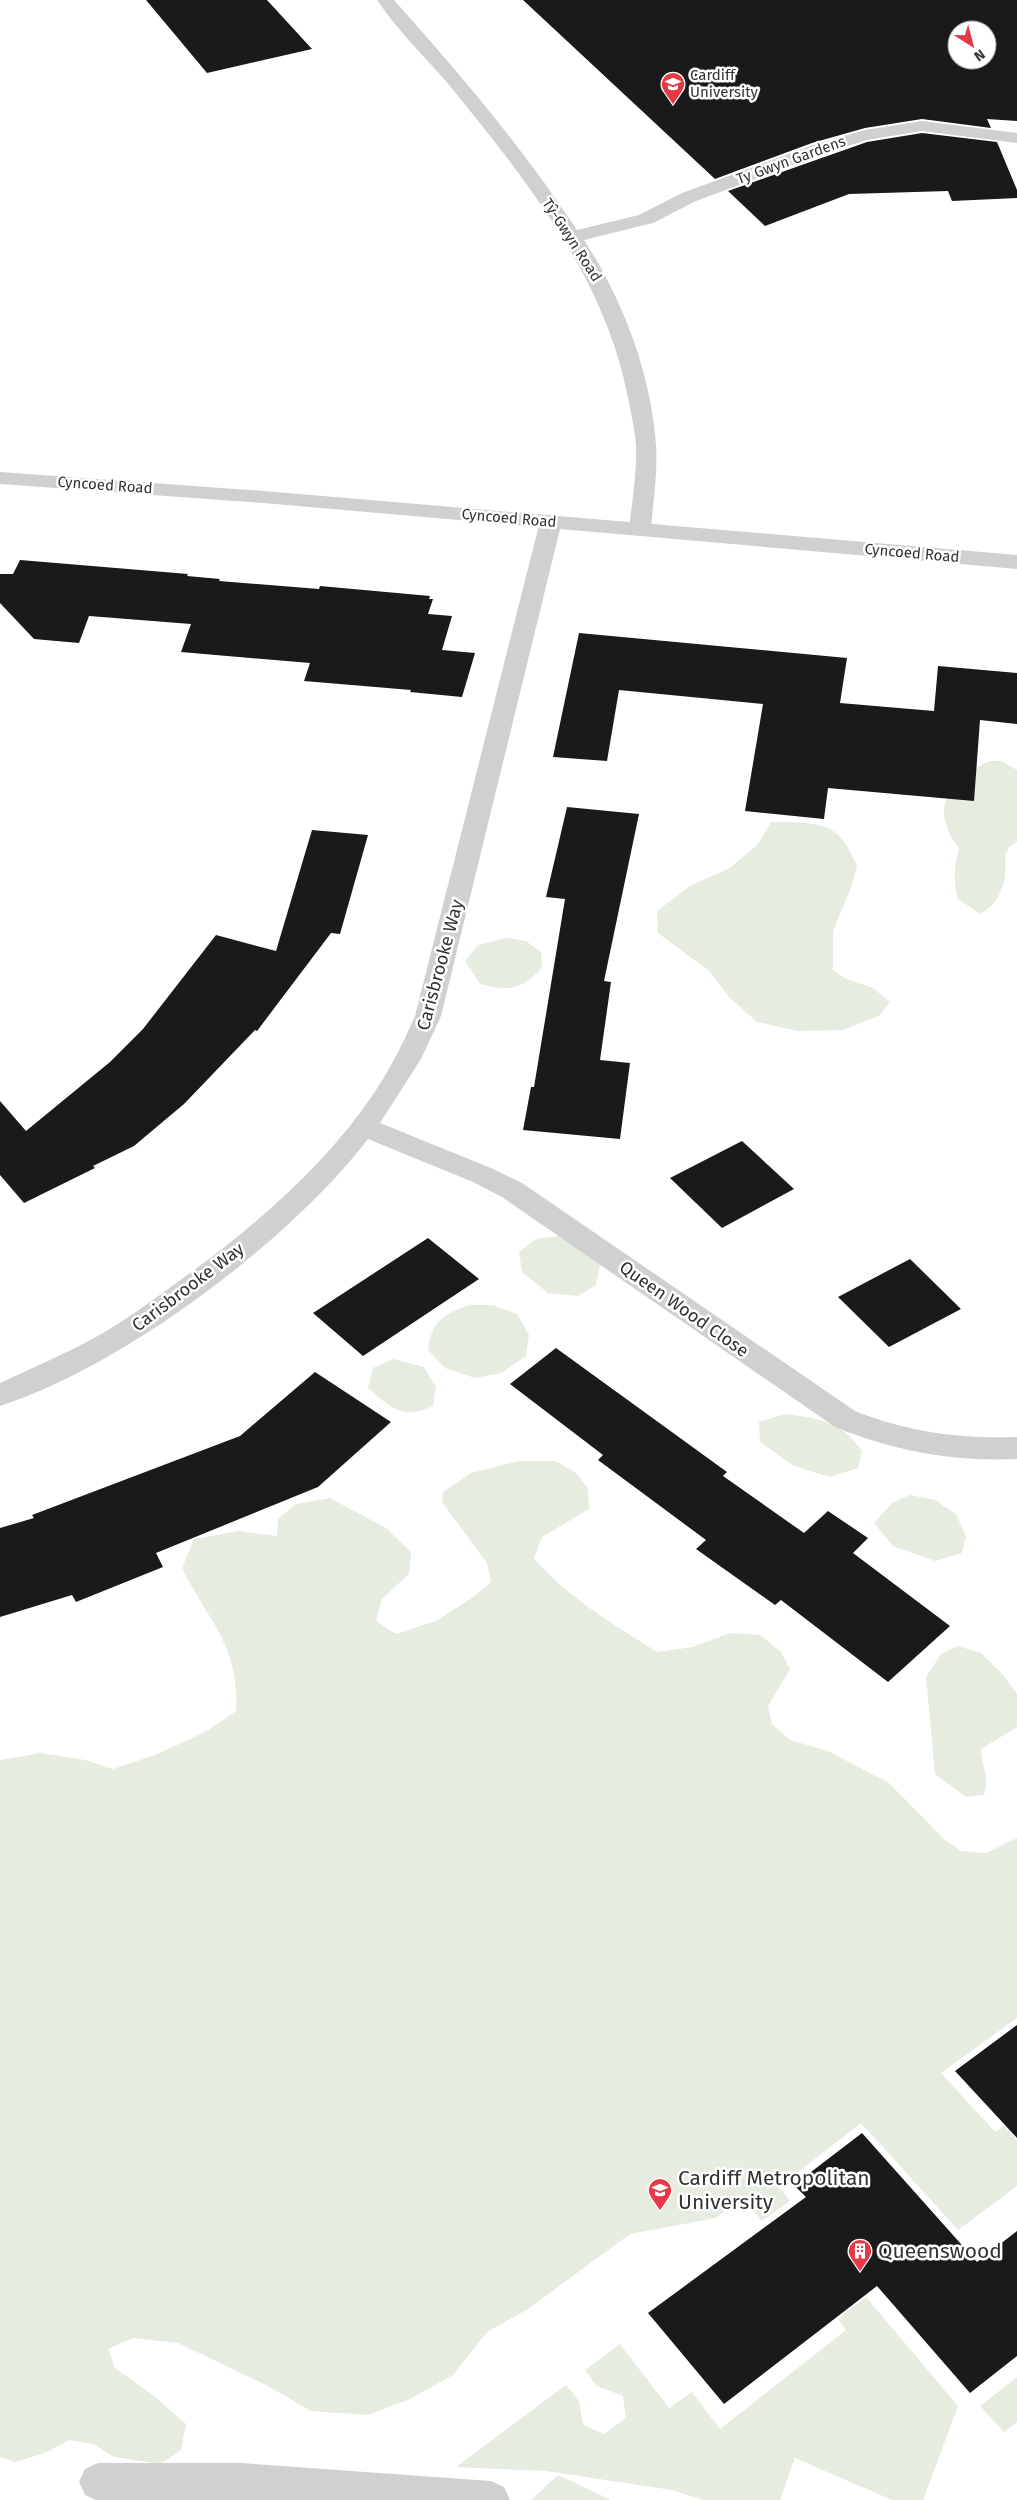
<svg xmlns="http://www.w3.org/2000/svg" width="1017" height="2500" font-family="'Fira Sans',sans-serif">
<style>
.green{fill:#e6ecdf}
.building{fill:#1a1a1a;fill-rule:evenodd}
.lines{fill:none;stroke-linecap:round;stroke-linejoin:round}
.service{fill:#d0d0d0;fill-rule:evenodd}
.minor{fill:#d0d0d0;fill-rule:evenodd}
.tertiary{fill:#d0d0d0;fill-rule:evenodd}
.labels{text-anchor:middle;stroke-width:5;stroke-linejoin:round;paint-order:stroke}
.far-poi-label{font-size:15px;fill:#333;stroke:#fff;text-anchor:start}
.far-street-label{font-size:15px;fill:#333;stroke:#fff}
.street-label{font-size:18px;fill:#333;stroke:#fff}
.near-poi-label{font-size:21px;fill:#333;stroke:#fff;text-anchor:start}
</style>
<rect width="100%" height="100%" fill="#fff"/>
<!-- green -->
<path class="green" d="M990,761h11l16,9v72l-7,4 -5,8c2,24 -2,48 -25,60l-22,-15c-5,-18 -4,-33 1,-51 -8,-9 -16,-26 -15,-39 0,-18 31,-43 46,-48z
M771,822c18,0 51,-1 65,11 10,8 16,22 21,33l-6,22 -18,43v39l11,8 29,10 17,14 -11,14 -36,14 -45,1 -41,-9 -27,-24 -21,-27 -51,-38 -1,-22 33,-25 40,-18 28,-24z
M506,938l20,3 15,11 1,16c-22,23 -33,23 -62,16l-15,-23 13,-16z
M559,1236l27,14 14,15 -4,20 -18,11 -30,-3 -26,-21 -3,-20 17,-13z
M469,1305h24l24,9 12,21 -3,21 -25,17 -26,5 -30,-10 -17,-18c4,-30 15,-35 41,-45z
M393,1359l31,8 12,20 -3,19c-30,15 -43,1 -65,-18l5,-20z
M786,1414c34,5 55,7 76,37l-4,17 -28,9 -36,-11 -34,-24 -1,-20z
M519,1461h36l20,11 13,16 1,21 -47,28 -8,21c33,39 79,66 123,94l36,-5 37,-14 30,2 21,17 9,17 -22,37 4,18 18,16 38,11 61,32 56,57 16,11 25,2 31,-15v180l-76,55 54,59 9,-6 13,14v46l-59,44 -97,-107 -82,64 11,14 -28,20 -20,-23 -26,20 -86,16 -102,75 -41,23 -34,43 -43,24 -42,16 -57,-4 -45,-26 -88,-42 -45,-5 -25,11 7,19 39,28 32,28 -5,26 -21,14 -46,-7 -21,-13 -24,-4 -22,12 -32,10 -15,-5v-697l40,-7 45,7 28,9 42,-14 52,-24 29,-20c4,-65 -28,-90 -54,-143l12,-29 45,-8 38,5 1,-17 18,-15 34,-6 56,30 25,24 -2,22 -27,25 -6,22 20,13 40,-13 37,-24 18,-15 -4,-19 -45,-61 1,-10 28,-19z
M910,1495l25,5 21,14 10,22 -4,17 -27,8 -42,-15 -19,-23 18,-20z
M958,1646l23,7 23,23 13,18v33l-36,22c1,20 9,26 3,46l-18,2 -31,-23 -9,-97 15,-23z
M866,2297l92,109 -35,94h-31l-97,-42 -15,42h-77l-31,-10 -126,-19 -90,-4 110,-82 13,16 4,24 21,9 22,-16 -3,-22 -26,-10 -12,-16 35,-26 49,64 23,-16 28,37 126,-99 -8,-11z
M1017,2377v45l-13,10 -24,-26z
M558,2475l53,25h-80z"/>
<!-- building -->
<path class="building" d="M146,0h121l45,49 -105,24z
M523,0h494v121l-30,-2 4,9 -69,-9 -57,9 -53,15 -97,36zM957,30h30v30h-30z
M922,133l75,9 20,48v8l-65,3 -4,-10 -99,3 -84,32 -37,-35 139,-49z
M20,560l168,14 -1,2 33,3 -1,2 100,8 1,-3 110,10 -1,3h4l-5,15 24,2 -10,34 33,3 -13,44 -52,-5 1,-2 -107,-9 6,-18 -129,-11 10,-28 -102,-8 -10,27 -45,-4 -34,-36v-29h13z
M579,633l268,25 -7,45 94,8 4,-45 79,7v51l-37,-4 -6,81 -146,-13 -4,31 -79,-8 18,-107 -144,-14 -12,71 -54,-4z
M567,807l72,7 -35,167 7,1 -11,78 30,3 -10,76 -97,-9 8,-43h3l31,-188 -19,-2z
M312,830l56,5 -28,99 -9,-1 -74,98 -2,-1 -71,74 -50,42 -41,20 2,2 -71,35 -24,-28v-74l26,30 84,-69 33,-33 73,-94 60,16z
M742,1141l52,48 -72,39 -52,-50z
M428,1238l51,41 -116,77 -50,-43z
M910,1259l51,50 -72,38 -51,-50z
M556,1348l171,124 -4,4 81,57 24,-22 40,27 -15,15 97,73 -62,56 -107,-82 -6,5 -79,-56 10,-9 -108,-80 5,-5 -93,-71z
M315,1372l76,50 -73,65 -162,66 7,14 -87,35 -4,-7 -72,22v-89l34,-10 -2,-3 208,-79z
M1017,2025v113l-62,-67z
M862,2133l115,129 40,-31v125l-47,37 -93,-107 -153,118 -76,-91 158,-116 -12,-12z"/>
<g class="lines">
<!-- service -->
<path class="service" d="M98,2463h143l250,18 13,6 6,13h-414l-11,-5 -6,-13 6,-13z"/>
<!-- minor -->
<path class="minor" d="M377,0h17c65,73 129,148 183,230l62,-15 43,-22 131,-48 52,-15 57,-9 95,12v10l-95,-12 -55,9 -42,13 -129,48 -43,22 -69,17c39,60 67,133 72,205 2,27 -3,56 -5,84l-3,5 -8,1 -8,-1 -3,-5c3,-27 8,-56 7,-83 -1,-16 -5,-32 -8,-48 -23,-121 -102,-218 -178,-312 -24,-28 -52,-55 -73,-86z
M551,515l8,1 3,5 -121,495 -20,43 -41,64 111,45 31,15 333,228c53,21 105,28 162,26v22c-65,3 -122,-8 -182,-32l-333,-230 -29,-15 -105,-43c-78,102 -246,228 -368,267v-23c32,-15 65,-29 96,-46 28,-16 53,-34 79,-53 74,-53 148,-115 199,-191 17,-25 29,-50 41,-77l125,-495 3,-5z"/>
<!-- tertiary -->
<path class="tertiary" d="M0,472l264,19 753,64v14l-753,-66 -264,-19z"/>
</g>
<!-- icons -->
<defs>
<g id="university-pin" transform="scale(1.25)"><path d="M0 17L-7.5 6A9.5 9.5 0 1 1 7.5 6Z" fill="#e63946" stroke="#fff"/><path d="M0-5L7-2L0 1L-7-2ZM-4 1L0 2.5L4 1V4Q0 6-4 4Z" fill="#fff"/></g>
<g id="building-pin" transform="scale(1.25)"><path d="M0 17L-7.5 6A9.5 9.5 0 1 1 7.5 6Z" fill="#e63946" stroke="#fff"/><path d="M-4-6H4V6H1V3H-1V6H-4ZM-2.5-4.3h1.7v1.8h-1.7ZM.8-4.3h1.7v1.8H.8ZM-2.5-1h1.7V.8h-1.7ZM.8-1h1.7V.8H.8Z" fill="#fff"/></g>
</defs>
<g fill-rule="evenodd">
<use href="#university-pin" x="673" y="84"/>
<use href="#university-pin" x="660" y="2190"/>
<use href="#building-pin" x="860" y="2251"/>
</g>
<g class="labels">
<!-- far-poi labels -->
<g class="far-poi-label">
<text x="690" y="80">Cardiff<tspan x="690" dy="17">University</tspan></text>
</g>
<!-- far-street labels -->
<g class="far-street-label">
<text transform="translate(791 160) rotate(-20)" y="5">Ty Gwyn Gardens</text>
<text transform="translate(572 240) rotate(57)" y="5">Tŷ-Gwyn Road</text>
<text transform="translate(105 485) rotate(4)" y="5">Cyncoed Road</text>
<text transform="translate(509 518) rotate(5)" y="5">Cyncoed Road</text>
<text transform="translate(912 553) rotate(5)" y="5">Cyncoed Road</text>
</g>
<!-- street labels -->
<g class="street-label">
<text transform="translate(440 965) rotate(-75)" y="6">Carisbrooke Way</text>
<text transform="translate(188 1287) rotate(-37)" y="6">Carisbrooke Way</text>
<text transform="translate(684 1309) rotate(35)" y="6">Queen Wood Close</text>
</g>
<!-- near-poi labels -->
<g class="near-poi-label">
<text x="678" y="2185">Cardiff Metropolitan<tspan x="678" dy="24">University</tspan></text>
<text x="878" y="2258">Queenswood</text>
</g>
</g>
<!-- north arrow -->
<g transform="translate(972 45) rotate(144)"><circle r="24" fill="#ffffff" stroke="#adadad"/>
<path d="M0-4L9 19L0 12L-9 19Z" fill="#e63946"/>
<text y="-8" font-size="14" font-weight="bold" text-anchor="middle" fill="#333333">N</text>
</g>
</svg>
